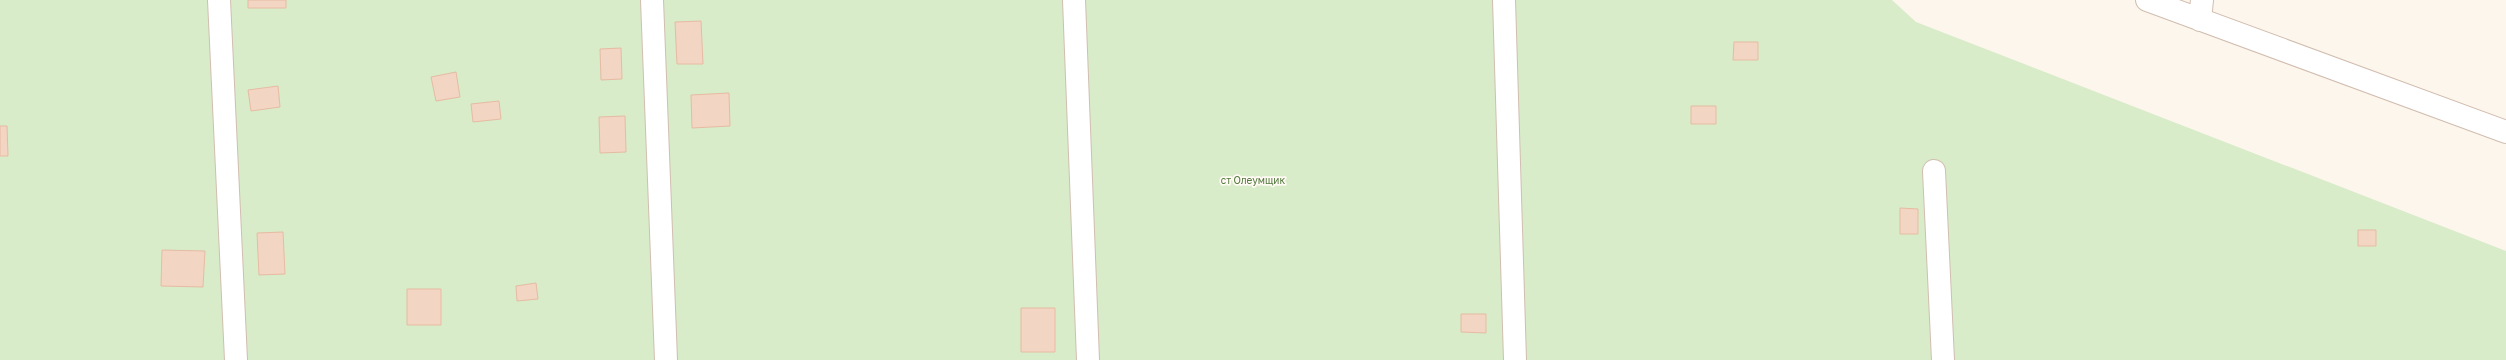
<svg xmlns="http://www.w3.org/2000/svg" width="2506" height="360" font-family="'Golos Text',sans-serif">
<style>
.green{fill:#d8ecc9}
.building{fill:#f3d5c3;stroke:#e6bba3}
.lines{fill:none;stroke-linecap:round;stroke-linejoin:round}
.minor-casing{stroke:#d1beb0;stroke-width:24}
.minor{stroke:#fff;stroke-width:22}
.labels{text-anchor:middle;stroke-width:3.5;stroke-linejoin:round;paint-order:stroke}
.park-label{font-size:10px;fill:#537a41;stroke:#fffaf3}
</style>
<rect width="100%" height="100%" fill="#fdf6ec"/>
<!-- green -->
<path class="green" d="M0,0h1892l24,22 590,229v109h-2506z"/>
<!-- building -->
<path class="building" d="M248,0h38v8h-38z
M701,21l2,43h-26l-2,-42z
M1734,42h24v18h-25z
M621,48l1,31 -21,1 -1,-31z
M456,72l4,25 -24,4 -5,-24z
M278,86l2,21 -29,4 -3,-21z
M729,93l1,33 -38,2 -1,-33z
M499,101l2,18 -28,3 -2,-18z
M1691,106h25v18h-25z
M625,116l1,36 -26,1 -1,-36z
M0,126h7l1,30h-8z
M1900,208l18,1v25h-18z
M2358,230h18v16h-18z
M283,232l2,42 -26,1 -2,-42z
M162,250l43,1 -2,36 -42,-1z
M536,283l2,16 -21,2 -1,-15z
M407,289h34v36h-34z
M1021,308h34v44h-34z
M1461,314h25v19l-25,-1z"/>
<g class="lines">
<!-- minor casing -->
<g class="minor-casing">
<path id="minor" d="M219,0l17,360
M652,0l14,360
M1074,0l14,360
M1504,0l11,360
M2147,0l359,132
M2200,20l2,-20
M1934,171l9,189"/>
</g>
<!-- minor -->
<use href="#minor" class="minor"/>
</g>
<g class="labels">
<!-- park labels -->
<g class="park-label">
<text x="1253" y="184">ст Олеумщик</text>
</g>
</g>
</svg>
